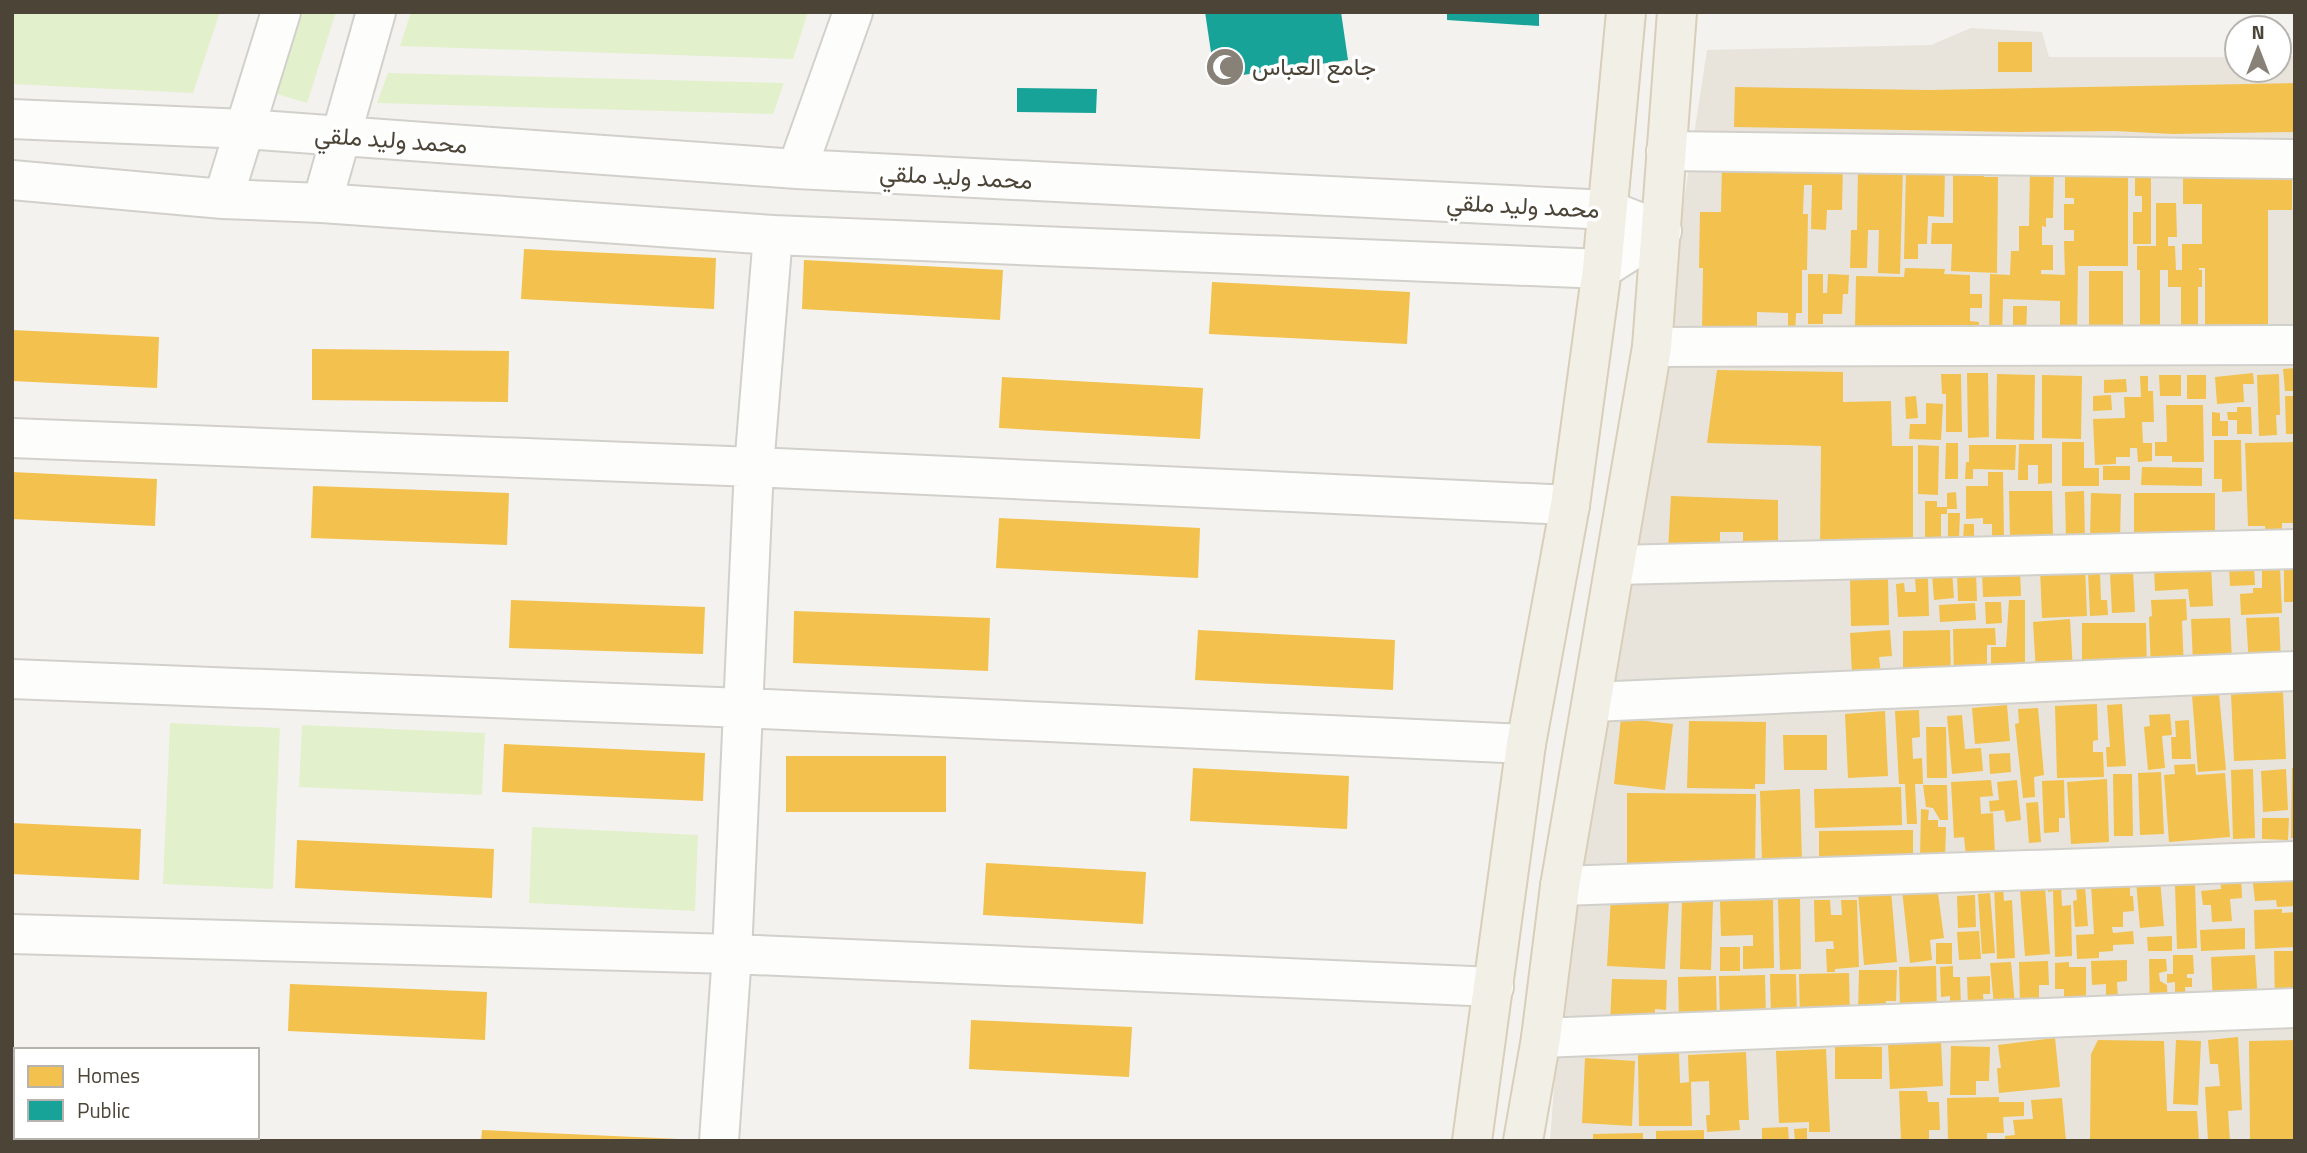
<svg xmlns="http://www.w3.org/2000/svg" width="2307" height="1153" font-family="'Titillium Web',Vazirmatn,sans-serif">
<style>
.residential{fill:#e8e4db}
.green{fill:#e2f0cc}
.homes{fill:#f2c14e}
.public{fill:#17a398}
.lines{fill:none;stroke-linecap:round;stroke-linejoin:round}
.minor-casing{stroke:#d2d0cb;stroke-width:42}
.major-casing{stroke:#d8ceb9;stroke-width:42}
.minor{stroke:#fdfdfc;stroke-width:38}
.major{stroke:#f2efe6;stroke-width:38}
.labels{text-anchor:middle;stroke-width:7;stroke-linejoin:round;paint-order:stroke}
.poi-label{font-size:24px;fill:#4c4437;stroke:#fff;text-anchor:start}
.street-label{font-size:24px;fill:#4c4437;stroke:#fff}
</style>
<rect width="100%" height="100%" fill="#f4f2ee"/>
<!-- residential -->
<path class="residential" d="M1971,28l71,4 7,25h188v13h42v-14h16v1085h-745l10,-132 147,-959 224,-5z"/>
<!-- green -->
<path class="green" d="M12,12h208l-27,81 -181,-9z
M296,12h40l-29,91 -37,-11z
M411,12h397l-15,47 -393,-13z
M388,73l396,10 -11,31 -396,-11z
M170,723l110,5 -7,161 -110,-5z
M302,725l183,8 -3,62 -183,-8z
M532,827l166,8 -3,76 -166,-8z"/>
<!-- homes -->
<path class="homes" d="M1998,42h34v30h-34z
M2295,83v49l-122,2 -58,-3 -97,1 -284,-5 1,-40 194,3z
M1722,163l121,3 -1,44h-15l-1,20 -15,-1 1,-44h-8l-1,29h5l-1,56h-5v43h-6l-1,21h-7v-21l-31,-1v22l-55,-1 1,-65h-4l1,-56h21z
M1858,167h45l-3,107 -22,-1 1,-43h-11l-1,38h-17l1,-38h6z
M2065,167l63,3v96h-50l-1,70h-17v-35l-57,-2 -1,38h-13l1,-63 20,1 1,-24h8v-25h10l1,-56h24l-1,48h-7v9l-4,-1v19h11v25h-12v4l24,1 -1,-34h10v-11h-10v-26h10v-6h-9z
M1906,169h39l-1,48 -16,-1 -1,28h-9v15h-14z
M1953,169l31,1v7h14l-1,96 -46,-2 1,-27h-21l1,-21h21z
M2135,171h16v73h-18v-32h9v-16h-7z
M2183,173h109v37h-24v131h-63v-73h-6v2h3v17h-4v53h-17v-53h-13v-17h-8v66h-20v-66h-3v-24h19v-43h20l1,34h-9v9h7l1,24h6v-26h20v-40h-19z
M524,249l192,9 -2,51 -193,-10z
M804,260l199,10 -3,50 -198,-11z
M1905,268l40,1 -1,5 26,1v19h12v14h-12v13l9,1 -1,18h-29v-14h-5l-1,15 -43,-1v-14h-45l1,-50 48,1z
M2089,271h34v70h-34z
M1808,274h15v19h4l1,-19 21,1 -1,19h-5l-1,20h-19v10h-15z
M1212,282l198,10 -3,52 -198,-10z
M2013,306h14l-1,32h-13z
M12,330l147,7 -2,51 -145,-7z
M312,349l197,2 -1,51 -196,-2z
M2295,368v23h-10l-2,-22z
M1717,370l126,2v30l48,-1 1,45h21v97l-93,8 1,-105 -114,-3z
M1967,373h21l1,64 -21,1z
M2253,373l1,11h-11l1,18 -27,2 -2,-27z
M1941,374h20l1,58h-16v-38h-4z
M1997,374l38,1 -1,65 -38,-1z
M2279,374l1,41h-4l1,20 -18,1 -2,-61z
M2042,375l40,1 -1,63 -39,-1z
M2159,375h22v21h-21z
M2187,375h19v24h-19z
M2140,376h8v15h5l1,31h-12l1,21h9v18l-14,1 -1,-14h-7v9h-14v7l-21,1 -2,-46 32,-1 -1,-21h17z
M1002,377l201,11 -3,51 -201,-11z
M2126,379l1,13 -23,1v-13z
M2111,395l1,15 -19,1v-15z
M1916,396l2,22 -12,1 -1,-22z
M2285,396h10v38h-9z
M1926,403l17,1 -2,36 -32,-1 1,-15h16z
M2166,405h37l1,57h-32v-6h-17v-14h12z
M2237,407h14l1,27h-15v-14h-9l-1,-8h10z
M2212,412l8,1v8h8v15h-16z
M2214,440h27l1,51 -20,1v-13h-8z
M2062,442h22v26h15v18h-37z
M2295,442v81h-13v17h-16l-1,-14h-17l-3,-83z
M1946,443h12v36h-13z
M2019,444h33v39l-14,1v-19h-10v15h-10z
M1918,445l21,1 -1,49 -20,-1z
M1969,445h47l-1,25 -42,-1v10h-8l1,-17h3z
M2103,466h27v14h-27z
M2142,467l60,1v18l-61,-1z
M12,472l145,7 -2,47 -143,-7z
M1988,472h15l1,64h-12v-12h-9v-6l-17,1v-33h22z
M313,486l196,7 -2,52 -196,-7z
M2009,491h43l1,47 -43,1z
M2084,491l1,49h-19l-1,-48z
M1956,492l1,17h-10v-16z
M2091,493l30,1 -1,46h-30z
M2134,493h81v44h-81z
M1671,496l107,4v51h-35v-19h-23v19h-52z
M1925,501h12v6h10v7h-6v28h-16z
M1948,513h12l-1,26h-11z
M999,518l201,10 -2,50 -202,-10z
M1964,524h10v16h-11z
M2211,565l2,41 -23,1 -2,-18 -33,2 -1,-23z
M2254,565l1,20 -25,1 -1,-20z
M2085,566l2,50 -45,2 -2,-50z
M2280,568l2,45 -41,2 -1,-21 13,-1v-5h9v-19z
M2020,569l1,27 -38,1 -1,-26z
M2284,570h11v32h-11z
M1952,571l2,27 -20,2 -2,-27z
M1976,571l1,30h-19l-1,-29z
M2133,571l2,41 -23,1 -2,-41z
M2088,572h12l1,28h6l1,15 -18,1z
M1888,578l1,47 -38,1 -1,-47z
M1915,578h13l1,38 -31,1 -2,-33 8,-1 1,9h11z
M2186,599l1,21 -5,1 2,48 -33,2 -2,-54 3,-1 -1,-16z
M511,600l194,7 -2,47 -194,-6z
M2009,600h16v66h-34v-19h15z
M1985,602h16l1,21 -16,1z
M1975,603l1,17 -36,2 -1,-17z
M794,611l196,7 -2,53 -195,-8z
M2279,617l2,46 -32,2 -3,-47z
M2230,618l2,42 -39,2 -2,-43z
M2070,619l3,52 -37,2 -3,-51z
M2082,623h64l1,47 -65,1z
M1995,628l1,17h-9v32l-33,1 -1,-49z
M1198,630l197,10 -2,50 -198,-10z
M1890,630l2,26 -13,1 2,17 -29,1 -2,-42z
M1950,630l1,52h-48v-51z
M2283,692l3,67 -52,2 -3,-67z
M2219,693l7,77 -28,2 -6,-77z
M2097,704l1,36 -5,1v11h10l1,25 -47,1 -2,-72z
M2122,704l4,62 -19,1 -1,-20h4l-3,-42z
M2007,705l3,36 -35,3 -3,-36z
M2038,708l6,67 -10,2 1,20 -12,1 -8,-74 4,-1 -1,-14z
M1919,710l1,27 -8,1 1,21 9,-1 1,26h-8l2,40h-10l-2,-40h-6l-4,-73z
M1885,711l3,65 -40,2 -3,-64z
M2170,714l2,21 -10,1 3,32 -17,2 -4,-43 6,-1 -1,-11z
M1962,715l3,34 16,-1 2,23 -31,3 -5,-58z
M1621,718l52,6 -8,66 -51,-6z
M2189,720l2,39h-19l-1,-22h5l-1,-16z
M1689,721l77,1 -1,62h-10v5l-68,-1z
M1926,727h20l1,51h-20z
M1783,735h44v35h-43z
M504,744l201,9 -2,48 -201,-9z
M2010,753l1,19 -21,2 -1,-20z
M786,756h160v56h-160z
M2195,764l1,11 29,-2 5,64 -61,5 -5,-67 11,-1 -1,-9z
M1193,768l156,8 -2,53 -157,-8z
M2292,768h3v70h-4z
M2253,769l2,69 -22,1 -2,-69z
M2286,769l2,41 -25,2 -2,-41z
M2161,772l3,62 -24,1 -2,-62z
M2113,774h19l1,62h-19z
M2107,779l2,63 -38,2 -4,-62z
M1991,780l2,16 -13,1 1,17 12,-1 2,42 -29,2 -2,-20 -10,1 -3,-56z
M2017,780l4,40 -15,2 -2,-12 -14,2 -1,-11 10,-1 -2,-18z
M2064,780l1,38h-6v14l-15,1 -2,-52z
M1923,785h24l1,35h-8l-7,-12 -7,-1z
M1901,787l1,38 -87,3 -1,-39z
M1800,789l2,74 -40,1 -2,-73z
M1627,793l129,1 -1,76 -128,-1z
M2038,802l3,40 -12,1 -3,-40z
M1921,809l8,1 -1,10h10v7h8l-1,32 -25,-1z
M2262,818h27l-1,22 -26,-1z
M12,823l129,6 -2,51 -127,-6z
M1913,830v34l-94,1v-34z
M297,840l197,9 -2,49 -197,-10z
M986,863l160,9 -3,52 -160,-9z
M2295,872v34l-18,1 -1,-7 -21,1 -3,-26z
M2241,874l1,24 -12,1 2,22 -20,1 -1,-17h-8l-2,-14 20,-2 -1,-13z
M2160,879l4,47 -24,2 -4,-47z
M2130,883v13h3l1,15 -11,1v15h-11l1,6 20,-2 1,13 -21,1v6l-14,1v6l-22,1 -1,-24 18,-1 -3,-49z
M2195,884l2,64 -20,1 -2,-64z
M1994,885h9l1,16 8,-1 3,58 -18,1z
M2048,885h13l1,21 9,-1 1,51 -17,1 -2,-66 -5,1z
M1937,886l7,52 -14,2 2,20 -22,3 -8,-73z
M2085,886l3,40 -13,1 -2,-26 4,-1 -1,-13z
M2045,888l5,66 -25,2 -5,-66z
M1891,890l6,72 -33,3 -6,-72z
M1990,893l5,60 -13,1 -4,-60z
M1975,895l1,32 -18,1 -1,-32z
M1611,896l58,4 -4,69 -58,-3z
M1778,899h22l1,70 -21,1z
M1682,900l31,1 -2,69 -31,-1z
M1773,900l1,68 -31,1v-23h10v-11l-32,1 -1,-35z
M1814,900h16l1,15h11l-1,-15h16l2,67 -24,2v3h-8l-1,-23h8l-1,-8 -18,1z
M2282,909v4l13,-1v35l-40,2 -1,-39z
M2245,928v21l-44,2 -1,-21z
M1979,931l2,28 -22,1 -2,-28z
M2172,936v15h-24l-1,-14z
M1936,943h16v21h-16z
M1720,947h20v24h-20z
M2274,951h21v52h-20z
M2173,955h20l1,19h-7v4h5v9h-7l1,13h-11v-18l-8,1v-9h6z
M2255,955l3,48 -45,2 -2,-48z
M2149,959h17l1,12 -8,2 1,8 7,4 1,23h-18z
M2127,960v21l-10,1 1,17h-12v-15l-14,1 -1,-24z
M2048,961l1,24h-10v20h-19l-1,-43z
M2011,962l4,43 -21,1 -4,-43z
M2069,962v5h17v37h-22v-15h-9v-26z
M1936,966l1,48 -37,-7 -1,-40z
M1953,966v11h7l1,30h-11v-11l-9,1 -1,-30z
M1859,970h38l-1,31h-10v14l-28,-1z
M1849,973l1,46 -50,1 -1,-46z
M1770,974h26l1,41 -26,1z
M1765,975l1,45 -46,1 -1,-45z
M1716,976l1,45 -38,1 -1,-45z
M1990,976v18h-7l1,12 -16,1 -1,-30z
M1612,979l55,1 -1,30 -11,-1v15l-45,-1z
M290,984l197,8 -2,48 -197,-9z
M971,1020l161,7 -3,50 -160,-8z
M2238,1037l4,73 -14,1 2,30h-22l-3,-54 15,-1 -2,-22h-8l-2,-24z
M2055,1038l5,49 -61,6 -2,-25h4l-3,-23z
M2098,1040l66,1 3,70h30l2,30h-34l-1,-2h-11v2h-63l1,-87z
M2176,1040l25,1 -3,64 -25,-1z
M2295,1040v101h-45l-1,-100z
M1941,1041l2,45 -53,3 -2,-46z
M1835,1046l47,1v32h-47z
M1951,1046l39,1 -1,34h-13v14h-26z
M1826,1049l4,83h-21v-10l-30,1 -3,-72z
M1746,1052l3,68h-10l1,10 -33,2 -1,-17h4l-1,-34 -20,1 -1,-27z
M1679,1053l1,30 11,-1 1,44h-53l-1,-72z
M1585,1058l50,3 -3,65 -50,-3z
M1899,1091h28l1,11h11l1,28h-11v10l-28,1z
M1999,1097v5h25v14l-21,1 1,16h-17v8h-39l-1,-43z
M2062,1098l4,43h-61v-5l10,-1 -2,-15 20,-1 -2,-19z
M14,1123h2v14h196v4h-199z
M1788,1127l1,14h-27v-13z
M1807,1128v13h-12l-1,-12z
M482,1130l197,9v2h-198z
M1704,1130v11h-48v-10z
M1643,1133v8h-50v-7z"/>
<!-- public -->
<path class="public" d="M1205,12h136l7,48 -133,19z
M1447,12h92v14l-92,-6z
M1017,88l80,1 -1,24 -79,-1z"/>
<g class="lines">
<!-- minor casing -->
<g class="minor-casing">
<path id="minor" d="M12,119l233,10 552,40 811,41 54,21
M1666,151l629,8
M797,169l56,-157
M12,180l211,19 99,4 451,32 829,34 60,-38
M223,199l58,-187
M322,203l54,-191
M1652,347l643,-2
M12,438l742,29 816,38
M1615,565l680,-16
M12,679l731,29 783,36
M1592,702l703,-31
M1560,886l735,-25
M12,934l720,20 762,33
M1541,1038l754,-30
M719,1141l13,-187 22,-487 19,-232"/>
</g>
<!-- major casing -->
<g class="major-casing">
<path id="major" d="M1472,1141l54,-397 44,-239 32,-236 24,-257
M1523,1141l18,-103 19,-152 92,-539 25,-335"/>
</g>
<!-- minor -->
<use href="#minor" class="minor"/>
<!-- major -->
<use href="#major" class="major"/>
</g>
<!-- icons -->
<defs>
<g id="mosque-disc" transform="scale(2.0125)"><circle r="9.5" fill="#878177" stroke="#fff"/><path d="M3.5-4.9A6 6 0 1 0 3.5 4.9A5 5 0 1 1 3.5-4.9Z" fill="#fff"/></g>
</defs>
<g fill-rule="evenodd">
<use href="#mosque-disc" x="1225" y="67"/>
</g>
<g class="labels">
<!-- poi labels -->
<g class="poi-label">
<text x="1252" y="75">جامع العباس</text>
</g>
<!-- street labels -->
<g class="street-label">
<text transform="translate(391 140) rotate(4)" y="8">محمد وليد ملقي</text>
<text transform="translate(956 177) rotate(3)" y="8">محمد وليد ملقي</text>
<text transform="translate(1523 206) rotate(3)" y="8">محمد وليد ملقي</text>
</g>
</g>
<!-- border -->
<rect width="2307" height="1153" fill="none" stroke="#4c4437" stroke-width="28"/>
<!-- legend -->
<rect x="14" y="1048" width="245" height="91" fill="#ffffff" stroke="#b7b4af" stroke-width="2"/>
<rect x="28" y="1066" width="35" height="21" fill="#f2c14e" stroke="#b7b4af" stroke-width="2"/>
<text x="77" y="1083" font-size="21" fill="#4c4437">Homes</text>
<rect x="28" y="1100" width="35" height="21" fill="#17a398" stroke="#b7b4af" stroke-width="2"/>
<text x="77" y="1118" font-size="21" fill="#4c4437">Public</text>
<!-- north arrow -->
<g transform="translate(2258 49)"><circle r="33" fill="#ffffff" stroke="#b7b4af" stroke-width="2"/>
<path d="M0-5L12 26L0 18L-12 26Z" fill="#878177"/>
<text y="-10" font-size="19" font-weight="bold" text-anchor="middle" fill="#4c4437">N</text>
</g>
</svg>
